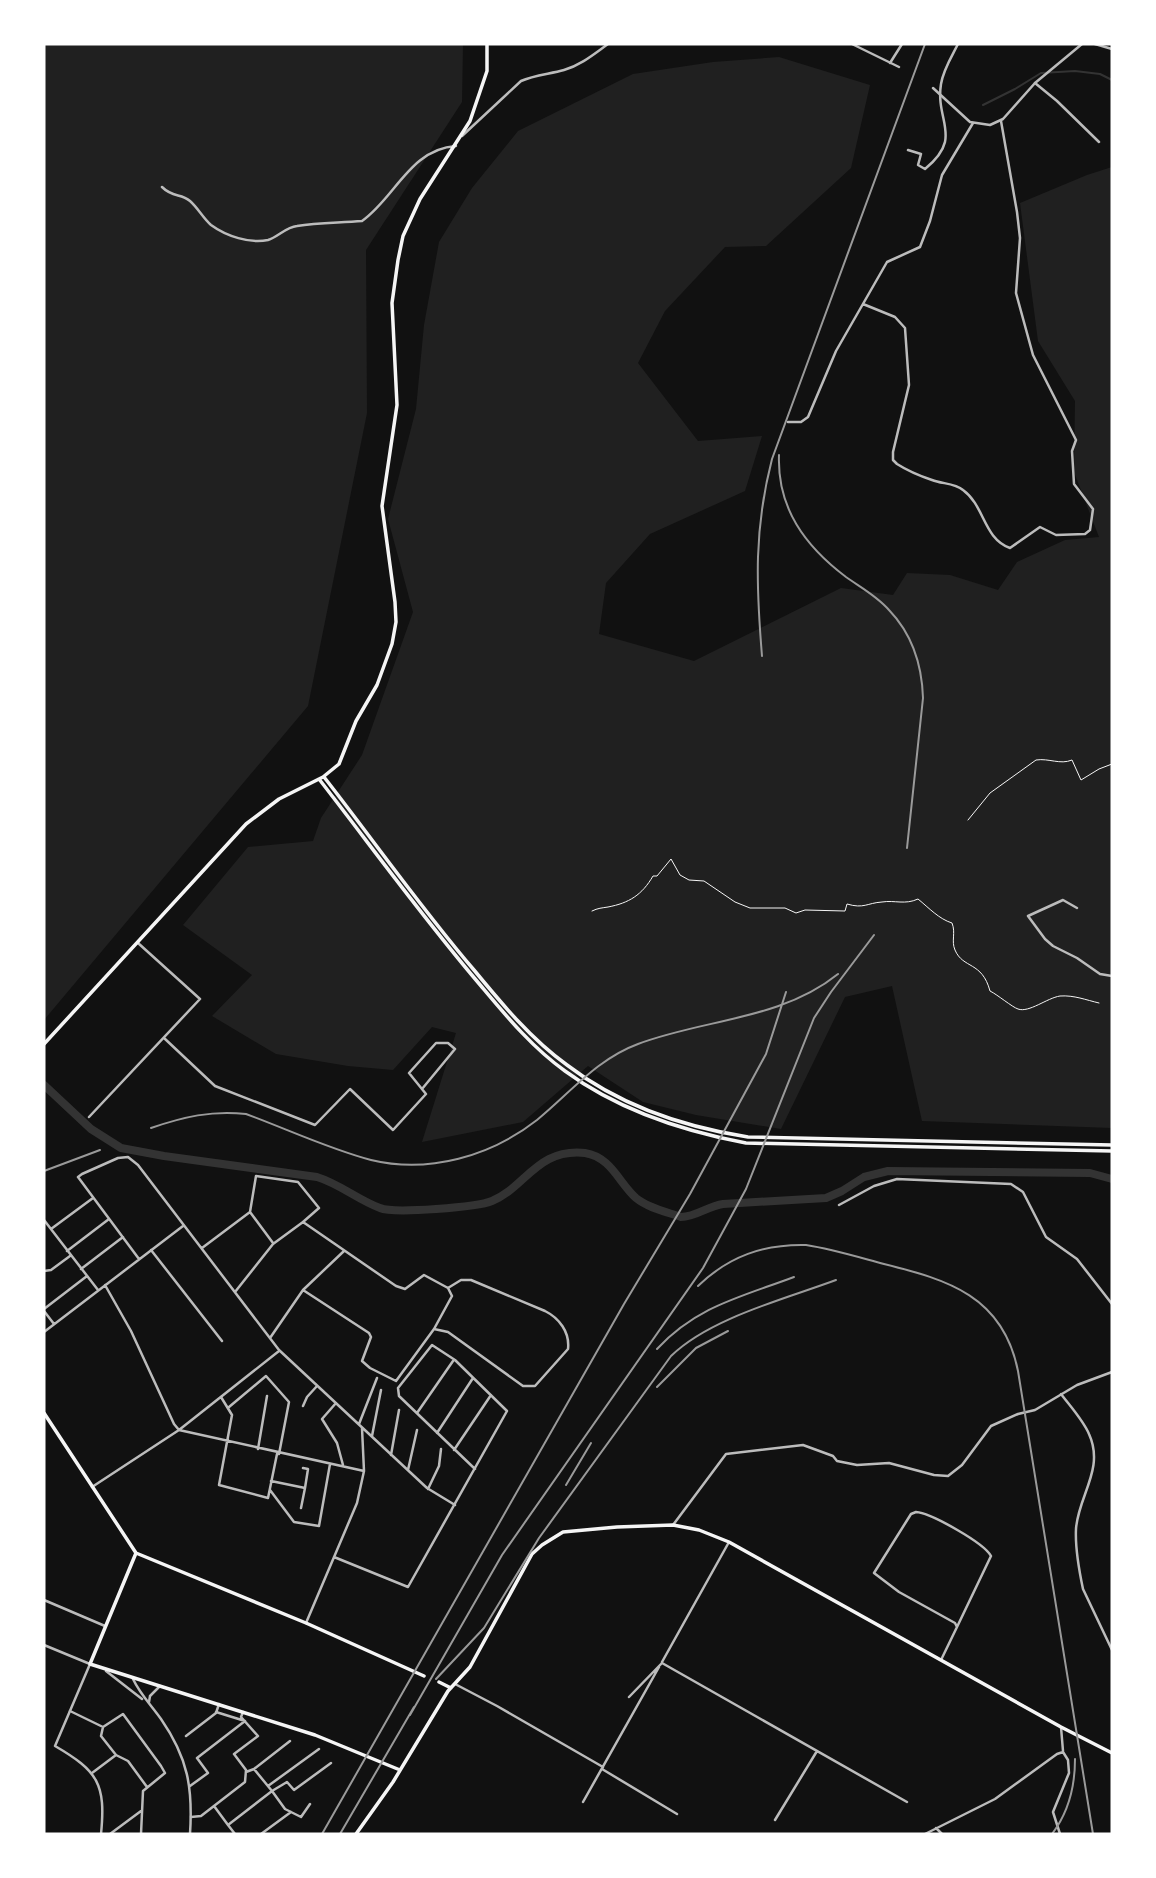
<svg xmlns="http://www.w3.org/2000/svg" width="1156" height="1878" font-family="Quicksand,sans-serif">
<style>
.green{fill:#202020}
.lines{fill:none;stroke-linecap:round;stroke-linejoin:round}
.stream{stroke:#333;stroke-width:2}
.river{stroke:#333;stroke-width:8}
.path{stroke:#f5f5f5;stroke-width:1}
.minor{stroke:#bcbcbc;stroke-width:2.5}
.tertiary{stroke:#bcbcbc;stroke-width:2.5}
.secondary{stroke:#f5f5f5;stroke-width:3.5}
.rail{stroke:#9a9a9a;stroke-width:2}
</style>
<rect width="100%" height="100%" fill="#111"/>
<!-- green -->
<path class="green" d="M44,44h419l-1,58 -96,148 1,163 -59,293 -264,314z
M779,57l91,28 -19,83 -85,78 -41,1 -60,64 -27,52 60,78 64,-5 -17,55 -95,43 -44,49 -7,51 95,27 147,-73 52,7 14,-22 43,2 48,15 19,-28 48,-22 34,-3 -25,-65 1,-71 -37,-60 -18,-138 67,-28 25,-8v961l-190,-7 -30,-135 -47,11 -64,132 -85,-14 -53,-13 -55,-36 -65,56 -101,20 34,-109 -24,-6 -39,43 -45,-4 -72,-12 -64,-38 40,-41 -69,-50 65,-78 65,-6 8,-23 41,-63 51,-143 -25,-93 28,-110 8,-84 15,-83 33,-54 46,-57 115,-57 80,-12z"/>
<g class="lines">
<!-- stream -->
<path class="stream" d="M983,105l32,-16 26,-16 34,-2 25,3 12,6"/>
<!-- river -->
<path class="river" d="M44,1085l47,44 30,19 43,8 153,21c23,7 41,23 63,31 14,6 98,-1 112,-7 34,-14 45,-53 93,-48 26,4 34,30 51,45 12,10 31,14 45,19 15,0 27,-11 42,-13l103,-6 16,-7 22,-14 24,-6 202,2 22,6"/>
<!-- path -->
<path class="path" d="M968,820l22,-27 46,-33c13,-2 24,5 36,0l9,20 18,-11 13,-5
M592,911c6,-3 10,-3 16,-4 21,-4 34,-12 45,-31h4l14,-17 9,16 9,5 15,1 31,21 15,6h35l11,5 9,-3 40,1 2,-7c17,5 20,-1 35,-2 13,-2 23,3 36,-3 11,9 21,20 34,24 4,10 -1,18 3,27 8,19 27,11 35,41 8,4 22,16 28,18 11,4 29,-11 42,-13 14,-1 26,4 39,7"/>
<!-- minor -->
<path class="minor" d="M890,63l12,-19
M1035,83l22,18 42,41
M908,150l13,4 -3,11 7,4c39,-32 10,-47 16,-85 2,-14 11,-28 17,-40
M162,187c11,11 19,6 28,14 8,7 13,17 21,24 15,11 39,19 57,15 10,-3 18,-13 29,-14 21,-4 43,-3 65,-5 33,-23 48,-72 94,-75
M863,304l32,13 10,11 4,57 -16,67v8l4,4c11,7 23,12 35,16 10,4 23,3 31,10 22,16 20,48 47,58l30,-21 16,8 29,-1 5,-4 3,-21 -19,-25 -2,-33 4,-11 -43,-85 -17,-62 4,-55 -3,-26 -16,-91
M788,422h13l7,-5 28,-66 51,-89 33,-15 10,-26 12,-46 31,-52
M1077,908l-14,-8 -35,16 17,23 8,7 24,12 23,16 12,2
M164,1038l51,48 100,39 35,-36 43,41 33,-36 -17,-21 27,-30h12l7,6 -33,40
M89,1117l111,-118 -62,-56
M839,1205l35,-19 23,-7 114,5 12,8 23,45 31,22 35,45
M250,1212l23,31
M44,1220l54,70
M51,1229l42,-31
M202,1248l48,-36 6,-36 42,6 21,26 -16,14
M151,1250l71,91
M67,1251l42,-32
M139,1259l-61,-82 4,-3 36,-16 10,-1 10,8 141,185 148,138 28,17
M81,1269l42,-32
M44,1271l7,-1 19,-14
M105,1285l26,46 43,93 5,6 185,41
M235,1292l38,-48 30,-22 93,64 9,3 19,-14 24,13 4,8 -18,33 -38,52 -26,-13 -8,-7 9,-24 -2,-4 -66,-43
M44,1309l43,-33
M44,1311l10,13
M434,1329l14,3 75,54h12l33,-37c2,-17 -9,-31 -23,-38l-74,-31h-10l-13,8
M44,1332l139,-106
M270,1338l33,-48 41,-39
M1061,1394c9,12 22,26 28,40 16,35 -11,62 -13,95 -1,19 3,41 7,60l29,61
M221,1397l11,18 -13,70 49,13 9,-44
M336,1403l-14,16 15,24 6,22
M303,1406l4,-9 10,-11
M229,1407l37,-31 23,26 -10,52
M417,1413l36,-52
M359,1424l18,-46
M437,1433l36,-55
M372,1436l9,-46
M258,1449l9,-53
M454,1450l37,-55
M391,1455l8,-45
M303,1468l5,1 -3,19
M408,1470l9,-40
M271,1481l34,7 -4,20
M92,1487l87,-57 100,-79
M428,1489l11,-23 2,-17
M270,1490l24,32 25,4 11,-62
M673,1525l53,-71 77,-9 30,11 4,5 20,4 32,-2 45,12 14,1 14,-11 29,-39 27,-12 17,-4 42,-25 35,-13
M334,1557l74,30 99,-176 -52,-51 -23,-15 -34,43 1,8 76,73
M44,1600l61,26
M306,1623l51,-120 7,-32 -2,-43
M941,1660l16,-33 -2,-4 -56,-31 -25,-19 37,-59 5,-2c15,1 68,31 75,44l-34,71
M662,1662l67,-120
M455,1684l42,22 106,61 -1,2 75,45
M629,1697l33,-34 245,139
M70,1711l33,16 20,-13 38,52 4,7 -22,18 -2,43
M1061,1727l2,24
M186,1736l30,-23 3,-9
M116,1755l12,6 19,26
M246,1772l8,-3 36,-28
M92,1773l24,-18 -15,-19 2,-9
M190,1786l18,-13 -11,-15 48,-37 -29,-9
M268,1786l51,-37
M583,1802l76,-135
M310,1804l-9,13 -16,-8 -13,-18 15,-9 7,8 37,-27
M214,1806l14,19 44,-34 -18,-22
M191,1817l10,-1 44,-34 1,-12 -12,-16 24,-18 -17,-19 2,-5
M775,1820l42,-69
M228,1825l7,9
M936,1828l6,6
M110,1834l31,-23
M261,1834l30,-22
M925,1834l70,-35 62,-45 6,-2 5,8 1,13 -16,39 7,22"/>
<!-- tertiary -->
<path class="tertiary" d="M852,44l47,23
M1095,44l17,5
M933,88l37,34 20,3 13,-6 32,-36 47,-39
M462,136l59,-55c13,-6 29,-7 43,-11 17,-5 30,-16 44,-26
M44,1645l46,19 -35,82c43,25 51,38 46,88
M106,1671l36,28
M133,1679c7,15 18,26 28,40 27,39 32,69 29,115
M149,1702l1,-6 10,-10"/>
<!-- secondary -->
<path class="secondary" d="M324,777c50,64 97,131 150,193 28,34 57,69 93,95 52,40 117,62 181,72l364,8
M319,779c52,67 102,136 157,201 27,32 54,66 89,91 53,39 117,60 181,72l366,8
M44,1044l202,-220 33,-25 44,-22 16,-13 17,-43 21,-36 15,-41 4,-22 -1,-20 -13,-96 15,-101 -5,-102 6,-43 5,-24 17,-37 50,-78 17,-50v-27
M44,1413l92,140
M136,1553l-46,111 225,71 85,35
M136,1553l170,70 118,53
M439,1682l12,6
M356,1834l37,-52 55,-91 22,-24 62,-113 10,-9 21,-13 54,-5 56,-2 26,5 30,12 332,185 51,26"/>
<!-- rail -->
<path class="rail" d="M779,455c-2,53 26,91 67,122 14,10 31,19 43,33 23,24 33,56 34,88l-16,150
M762,656c-6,-72 -8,-127 10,-197l153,-415
M151,1128c32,-11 61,-18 95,-14 41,15 83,35 125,46 58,14 120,-4 166,-40 33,-27 60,-61 101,-76 66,-25 143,-24 200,-70
M44,1171l56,-21
M698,1286c31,-30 66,-42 108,-41 26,4 52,12 78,19 64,16 119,32 134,107l75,463
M657,1349c40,-43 84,-52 137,-72
M657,1387l39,-39 32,-17
M566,1485l25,-42
M436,1679l48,-51 55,-90 132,-182c39,-38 114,-57 165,-76
M410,1715l92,-160 201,-287 43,-79 68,-171 17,-26 43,-57
M322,1834l302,-530 66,-110 76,-140 20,-62
M340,1834l74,-127
M1052,1834c16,-21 23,-48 23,-75"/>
</g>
<!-- border -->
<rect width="1156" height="1878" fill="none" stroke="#ffffff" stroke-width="91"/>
</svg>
